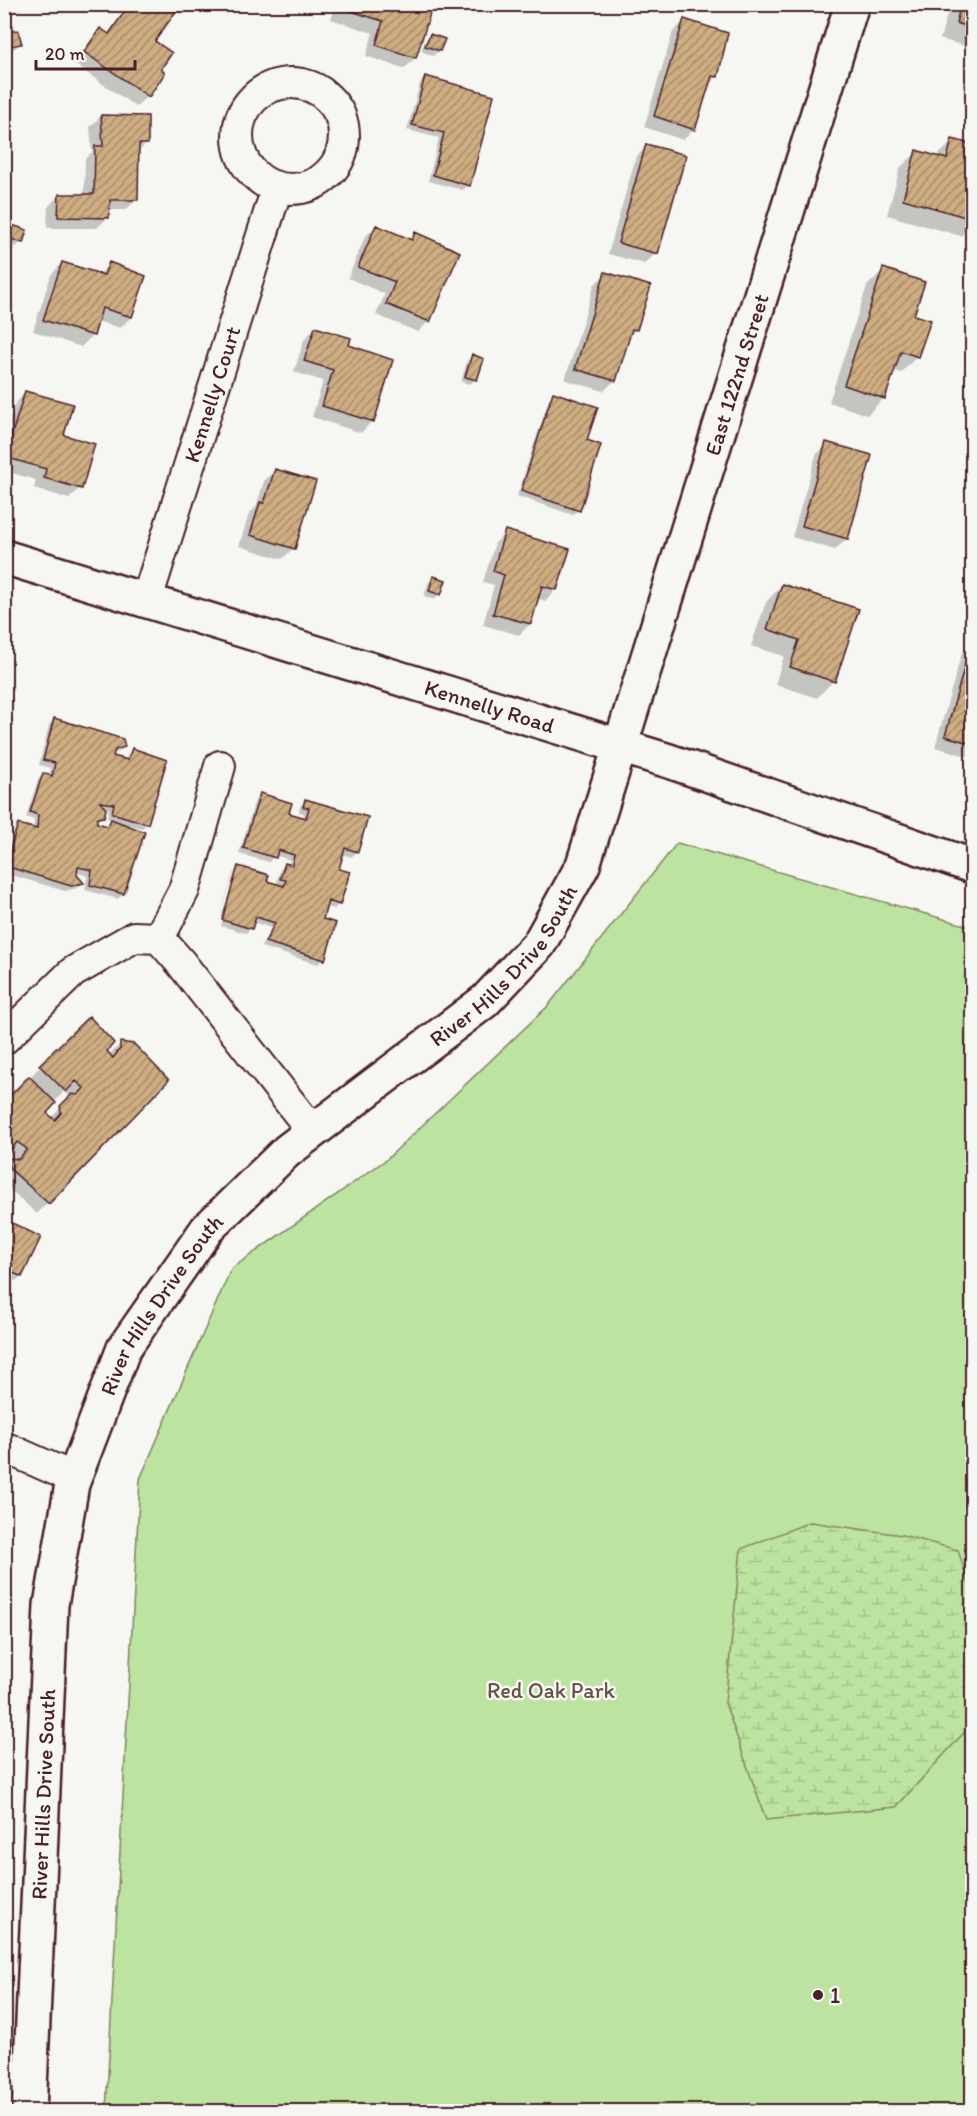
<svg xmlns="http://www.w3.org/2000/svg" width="977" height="2116" font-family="Itim,sans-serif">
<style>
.green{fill:#bce39f;stroke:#838165;stroke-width:1.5}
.wetland{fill:url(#wetland-marsh);stroke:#838165;stroke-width:1.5}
.shadow{fill:#0003;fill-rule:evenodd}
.building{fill:url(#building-hatch);stroke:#4a1f2b;stroke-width:1.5}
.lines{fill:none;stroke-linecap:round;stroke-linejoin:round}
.minor-casing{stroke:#4a1f2b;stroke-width:34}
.tertiary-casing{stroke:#4a1f2b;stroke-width:38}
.minor{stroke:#f6f6f2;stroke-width:30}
.tertiary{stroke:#f6f6f2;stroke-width:33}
.poi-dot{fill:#4a1f2b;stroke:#f6f6f2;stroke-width:2}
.labels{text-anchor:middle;stroke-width:5;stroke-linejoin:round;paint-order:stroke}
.street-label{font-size:22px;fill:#4a1f2b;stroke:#f6f6f2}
.park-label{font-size:22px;fill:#665048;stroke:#f6f6f2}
.poi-label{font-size:22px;fill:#4a1f2b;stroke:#f6f6f2;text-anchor:start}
</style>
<defs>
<pattern id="wetland-marsh" width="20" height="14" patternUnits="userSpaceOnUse" patternTransform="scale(1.5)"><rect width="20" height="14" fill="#bce39f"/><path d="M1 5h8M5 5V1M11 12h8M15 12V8" fill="none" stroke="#a3c289"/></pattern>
<pattern id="building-hatch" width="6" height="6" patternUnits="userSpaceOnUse" patternTransform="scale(1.5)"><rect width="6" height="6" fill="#cdad81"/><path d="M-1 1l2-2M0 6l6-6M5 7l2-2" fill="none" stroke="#a88c6a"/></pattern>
</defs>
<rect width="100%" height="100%" fill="#f6f6f2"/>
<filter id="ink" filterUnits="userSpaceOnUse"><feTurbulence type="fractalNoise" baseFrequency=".0167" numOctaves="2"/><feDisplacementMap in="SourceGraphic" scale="12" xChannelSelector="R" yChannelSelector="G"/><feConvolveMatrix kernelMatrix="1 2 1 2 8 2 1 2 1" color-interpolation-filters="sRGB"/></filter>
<g filter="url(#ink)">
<!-- green -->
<path class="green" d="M677,843l295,84v1184l-866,1 34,-633 91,-210 156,-110 161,-153z"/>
<!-- wetland -->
<path class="wetland" d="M810,1522l92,13 56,15 14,44v130l-76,83 -130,13 -41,-117 16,-154z"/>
<!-- shadow -->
<path class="shadow" d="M11,4h14l-4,5 -10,1z
M128,4h45l-20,37 6,29 -12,26 -11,11 -62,-43 16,-23 11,-11 6,5z
M336,4h96l-17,54 -11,11 -38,-13 7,-23 -42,-14z
M950,4h22v44l-32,-9z
M684,21l33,56 -10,9 -13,43 -11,11 -39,-13 29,-95z
M7,34l13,9 -5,5 -11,3v-15z
M430,35l13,5 -4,11 -6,5 -12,-5 4,-10z
M425,78l43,107 -5,5 -35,-9 11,-43 -32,-8 13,-47z
M101,116l45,28 -8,8 -1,47 -11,11h-18v7l-11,11h-50l1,-21 11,-12 25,1 1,-37 7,-7 -2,-25z
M953,141l19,5v78l-11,12 -74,-21 13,-47 17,-16 19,5z
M647,146l9,107 -11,11 -37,-10 28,-97z
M376,226l33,14 7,-6 13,87 -11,11 -42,-17 9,-21 -37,-16 17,-41z
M13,227l9,15 -6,5 -12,-3 3,-12z
M62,263l37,12 10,-11 22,53 -11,11 -23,-7 -4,14 -12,12 -48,-16 18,-56z
M883,270l29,46 5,40 -16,17 -8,-3 -9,28 -17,17 -38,-13 38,-116z
M605,274l31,55 -8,9 -13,42 -11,11 -39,-11 29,-95z
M315,328l32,18 25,75 -11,12 -49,-16 11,-36 -29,-9 10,-32z
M473,356l3,23 -6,5 -9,-2 6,-21z
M26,392l54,96 -11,11 -35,-11 2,-8 -32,-9v-34l11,-33z
M554,394l32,47 -8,69 -5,5 -56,-19 32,-97z
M827,444l20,95 -12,11 -43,-13 24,-82z
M275,470l19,78 -12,11 -43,-13 10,-32 7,-7 8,-26z
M506,532l50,57 -11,12 -8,-3 -7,26 -11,11 -36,-10 11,-40 -11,-3 12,-39z
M433,578l6,16 -5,6 -10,-4 4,-13z
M782,585l51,96 -16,17 -42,-14 9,-28 -33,-10 15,-44z
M972,642v113l-2,2 -35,-10 27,-95z
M54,720l70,26 -5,6 -7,1v4l14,3 1,-5 6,-6 14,74 -5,5 -16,-4 -3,70 -5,5 -33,-9 2,-14 -11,-4v3l6,8 -5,5 -12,3 -61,-18v-14l10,-28 5,-5 14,3 1,-9 -8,-3 12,-37 6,-5 5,1 2,-8 -12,-3 10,-40zM104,808l5,1 -2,9 5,2 -6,6 -15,-3 6,-2 5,-5z
M260,795l27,20 16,4 1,-6 -5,-1 1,-6 6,-5 51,51 -6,5 -9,-3 -5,16 2,34 -5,5 -9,-2 -4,13 3,39 -6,5 -57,-17 10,-19 -18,-6 -2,6 -5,5 -25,-7 16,-54h-3l-17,53 16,-52 5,-5 38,17 4,-15 6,-6 3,1 1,-5 -15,-5 -6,7 -30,-8 16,-54z
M89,1018l16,33 3,5 12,-12 47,36 -130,134 -33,-30v-20l5,-4h6l-8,-6 -3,2v-53zM64,1091l7,6 -20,21 -6,-5z
M4,1221l17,55 -5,5 -9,-3z"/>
<!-- building -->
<path class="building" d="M130,4h46l3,3 -24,34 17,12 -11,16 4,4 -16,24 -65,-45 16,-24 9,6z
M342,4h91l-17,54 -40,-13 7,-24 -42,-13z
M961,4h11v24l-16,-5z
M684,19l44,14 -10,44 -6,-1 -17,54 -41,-14z
M18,30l4,14 -13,2 -3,-14z
M430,34l15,5 -5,12 -15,-5z
M425,76l69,19 -24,91 -37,-11 11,-42 -32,-8z
M101,115l47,1v28h-9l-1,56h-28l-1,18 -51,-1 1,-23h35l1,-48h8z
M952,139l20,5v75l-69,-20 13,-49 31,9z
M646,144l40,11 -28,99 -40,-11z
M12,225l15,5 -4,13 -15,-5z
M376,225l36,15 3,-8 45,20 -30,70 -44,-18 9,-22 -37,-15z
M62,262l42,13 5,-13 37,14 -14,41 -30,-9 -8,28 -51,-16z
M883,268l42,14 -11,33 17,5 -13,37 -17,-6 -16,48 -41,-14z
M605,272l46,14 -14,44 -5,-1 -16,52 -41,-12z
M315,327l36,11 -2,7 44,15 -19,62 -52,-16 11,-36 -29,-9z
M472,354l12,5 -7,21 -12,-3z
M25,391l48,13 -9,31 31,9 -13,45 -38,-11 2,-9 -41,-12z
M553,392l45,15 -11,33 14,5 -21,66 -59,-20z
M826,442l46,13 -24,84 -46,-13z
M275,469l41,12 -21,68 -45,-14 10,-33 4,1z
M505,530l65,19 -13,41 -15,-4 -11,38 -38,-10 11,-39 -11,-4z
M433,576l13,4 -5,15 -12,-4z
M782,584l77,25 -24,73 -45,-15 9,-27 -32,-11z
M972,640v104l-27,-8z
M54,718l69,21 2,8 -10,3 -2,6 15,4 4,-12 35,12 -19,64 -36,-11 2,-9 -14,-2 6,7 -2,8 -7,1v5l11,3 3,-7 34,13 -21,62 -34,-9 2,-15 -14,-3 -1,8 7,8 -13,3 -66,-20 13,-42 19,5 1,-14 -8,-3 13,-39 9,3 3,-13 -12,-3z
M260,793l32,10 -3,10 17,5 3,-10 -6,-1 2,-8 63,18 -10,35 -13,-4 -6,21 11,3 -10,33 -12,-4 -5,18 13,4 -11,37 -60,-18 10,-19 -19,-6 -4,12 -30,-9 16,-54 31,9 -2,6 17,5 2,-6 -6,-1 5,-16 7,2 2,-10 -16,-5 -2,8 -33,-10z
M89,1016l25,27 -7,8 6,7 7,-9v-7l14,2 35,36 -120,124 -39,-35 -2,-11 11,1 8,-10 -10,-7 -8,11 -5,-4v-47l25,-26 27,27 -9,10 8,7 6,-7 -1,-7 12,-12 6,1 6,-7 -8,-7 -10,11 -27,-27z
M4,1219l37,18 -19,40 -11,-5 -6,13 8,5 -9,17z"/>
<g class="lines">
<!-- minor casing -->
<g class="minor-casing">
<g id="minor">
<circle cx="291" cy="136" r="53"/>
<path id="s1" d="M146,602l131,-414"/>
<path d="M159,938l25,-48 36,-124"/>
<path d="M4,1039l69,-67 61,-35 25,1 22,25 132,169"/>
<path d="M4,1447l70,31"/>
</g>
</g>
<!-- tertiary casing -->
<g class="tertiary-casing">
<g id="tertiary">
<path id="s2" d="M4,557l665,204 303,105"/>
<path id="s3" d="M29,2112l22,-507 21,-121 52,-136 83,-119 80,-78 198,-150 54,-57 44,-79 269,-861"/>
</g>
</g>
<!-- minor -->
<use href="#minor" class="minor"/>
<!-- tertiary -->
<use href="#tertiary" class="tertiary"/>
</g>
</g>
<!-- markers -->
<circle class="poi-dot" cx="818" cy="1995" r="6"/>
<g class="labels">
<!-- street labels -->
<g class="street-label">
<text dy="8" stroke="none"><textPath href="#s3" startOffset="1964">East 122nd Street</textPath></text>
<text dy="8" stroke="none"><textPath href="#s1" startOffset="218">Kennelly Court</textPath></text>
<text dy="8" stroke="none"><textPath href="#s2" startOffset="508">Kennelly Road</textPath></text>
<text dy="8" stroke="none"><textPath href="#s3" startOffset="1320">River Hills Drive South</textPath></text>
<text dy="8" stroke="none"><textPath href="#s3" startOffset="832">River Hills Drive South</textPath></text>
<text dy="8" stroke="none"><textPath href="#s3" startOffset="318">River Hills Drive South</textPath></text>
</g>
<!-- park labels -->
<g class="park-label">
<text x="551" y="1698">Red Oak Park</text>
</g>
<!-- poi labels -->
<g class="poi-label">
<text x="830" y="2003">1</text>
</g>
</g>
<!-- margin -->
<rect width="977" height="2116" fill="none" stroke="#f6f6f2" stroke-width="24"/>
<rect x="12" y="12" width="953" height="2092" fill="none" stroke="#4a1f2b" stroke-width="2" filter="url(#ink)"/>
<!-- scale -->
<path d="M36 60v9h99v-9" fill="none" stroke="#4a1f2b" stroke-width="3"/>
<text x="45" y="60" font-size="18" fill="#4a1f2b" stroke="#f6f6f2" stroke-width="4.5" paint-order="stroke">20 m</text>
</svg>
